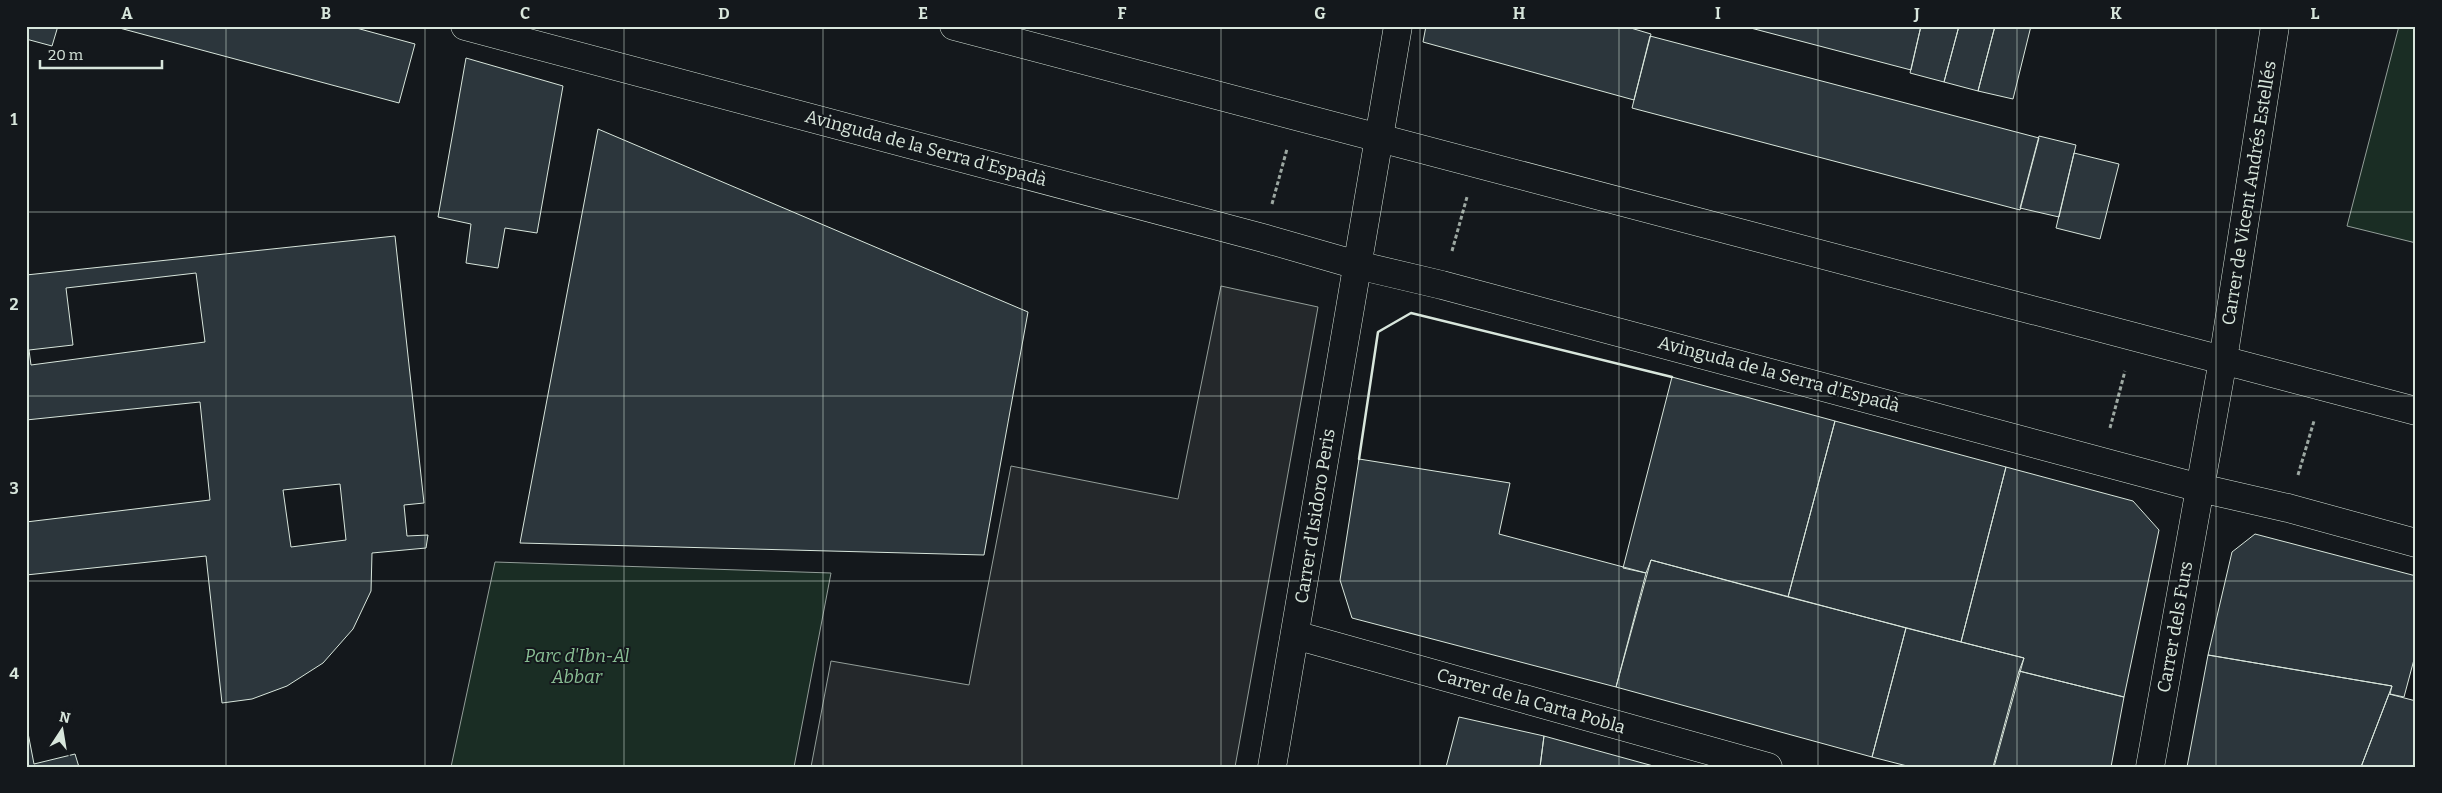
<svg xmlns="http://www.w3.org/2000/svg" width="2442" height="793" font-family="Bitter,serif">
<style>
.green{fill:#1a2d24;stroke:#939e99}
.parking{fill:#24282b;stroke:#939e99}
.building{fill:#2c363c;stroke:#d8e6dc;fill-rule:evenodd}
.lines{fill:none;stroke-linecap:round;stroke-linejoin:round}
.minor-casing{stroke:#d8e6dc;stroke-width:29}
.path{stroke:#9da8a2;stroke-width:3;stroke-dasharray:4 2.5;stroke-linecap:butt}
.minor{stroke:#14181c;stroke-width:28}
.wall{stroke:#d8e6dc;stroke-width:2.5}
.grid{fill:none;stroke:#d8e6dc;stroke-width:1;stroke-opacity:0.55}
.labels{text-anchor:middle;stroke-width:4;stroke-linejoin:round;paint-order:stroke}
.street-label{font-size:18px;fill:#d8e6dc;stroke:#14181c}
.park-label{font-size:18px;font-style:italic;fill:#8ac095;stroke:#14181c}
.neatline{fill:none;stroke:#d8e6dc;stroke-width:2}
.grid-label{font-size:16px;text-anchor:middle;font-weight:bold;fill:#d8e6dc}
</style>
<rect width="100%" height="100%" fill="#14181c"/>
<!-- green -->
<path class="green" d="M2399,26h17v217l-69,-17z
M495,562l336,11 -37,194h-343z"/>
<!-- parking -->
<path class="parking" d="M1221,286l97,21 -83,460h-424l20,-106 138,24 42,-219 167,33z"/>
<!-- building -->
<path class="building" d="M26,26h32l-6,20 -26,-7z
M112,26h237l66,18 -16,59z
M1426,26h198l27,8 -17,66 -211,-58z
M1743,26h178l-10,44z
M1921,26h38l-15,56 -34,-9z
M1959,26h36l-17,65 -34,-9z
M1995,26h36l-18,73 -35,-8z
M1650,36l389,102 -19,72 -388,-102z
M466,58l97,28 -26,147 -32,-5 -7,40 -32,-5 5,-39 -33,-7z
M598,129l430,183 -44,243 -464,-12z
M2039,136l37,9 -17,72 -39,-9z
M2074,153l45,11 -19,75 -44,-11z
M395,236l29,267 -20,2 3,31 21,-1 -2,13 -54,5 -1,38 -18,38 -30,34 -36,23 -35,13 -30,4 -16,-147 -180,19v-53l184,-22 -10,-98 -174,18v-145zM196,273l9,69 -174,23 -2,-15 44,-5 -7,-57zM340,484l6,56 -55,7 -8,-57z
M1672,377l163,44 -47,176 -137,-37 -5,13 -23,-5z
M1835,421l171,46 -45,175 -173,-45z
M1359,459l151,24 -11,51 147,39 -30,114 -264,-69 -12,-38z
M2006,467l127,34 26,29 -35,167 -105,-26 5,-13 -63,-16z
M2255,534l161,42v76l-12,45 -14,-3 2,-8 -184,-31 24,-103z
M1651,560l255,68 -34,129 -256,-70z
M1906,628l118,30 -30,109h-83l-39,-10z
M2208,655l184,31 -31,81h-174z
M2019,671l105,26 -13,70h-118z
M2389,694l27,7v66h-55z
M1459,717l85,19 -4,31h-94z
M28,733l6,31 41,-10 4,13h-53v-33z
M1544,736l113,31h-117z"/>
<g class="lines">
<!-- minor casing -->
<g class="minor-casing">
<path id="minor" d="M465,26l798,212 94,27 85,20 758,203 88,20 128,35
M954,26l1462,385
M1295,635l473,132
M1272,767l126,-741
M2150,767l73,-407 52,-334"/>
</g>
<!-- path -->
<path class="path" d="M1272,204l15,-55
M1452,251l15,-54
M2110,428l15,-57
M2298,475l16,-54"/>
<!-- minor -->
<use href="#minor" class="minor"/>
<!-- wall -->
<path class="wall" d="M1359,459l19,-127 33,-19 261,64"/>
</g>
<!-- grid -->
<path class="grid" d="M226,26v741M425,26v741M624,26v741M823,26v741M1022,26v741M1221,26v741M1420,26v741M1619,26v741M1818,26v741M2017,26v741M2216,26v741M26,212h2390M26,396h2390M26,581h2390"/>
<g class="labels">
<!-- street labels -->
<g class="street-label">
<text transform="translate(926 148) rotate(15)" y="6">Avinguda de la Serra d'Espadà</text>
<text transform="translate(2249 193) rotate(-81)" y="6">Carrer de Vicent Andrés Estellés</text>
<text transform="translate(1779 374) rotate(15)" y="6">Avinguda de la Serra d'Espadà</text>
<text transform="translate(1315 516) rotate(-81)" y="6">Carrer d'Isidoro Peris</text>
<text transform="translate(2175 627) rotate(-80)" y="6">Carrer dels Furs</text>
<text transform="translate(1531 701) rotate(16)" y="6">Carrer de la Carta Pobla</text>
</g>
<!-- park labels -->
<g class="park-label">
<text x="577" y="662">Parc d'Ibn-Al<tspan x="577" dy="21">Abbar</tspan></text>
</g>
</g>
<!-- border -->
<rect width="2442" height="793" fill="none" stroke="#14181c" stroke-width="55"/>
<!-- north arrow -->
<g transform="translate(62 730) rotate(12)" stroke="#14181c" stroke-width="4" paint-order="stroke">
<path d="M0-4L9 19L0 12L-9 19Z" fill="#d8e6dc"/>
<text y="-8" font-size="14" font-weight="bold" text-anchor="middle" fill="#d8e6dc">N</text>
</g>
<!-- scale -->
<path d="M40 60v8h122v-8" fill="none" stroke="#d8e6dc" stroke-width="2.5"/>
<text x="48" y="60" font-size="15" fill="#d8e6dc" stroke="#14181c" stroke-width="4" paint-order="stroke">20 m</text>
<rect x="28" y="28" width="2386" height="738" class="neatline"/>
<g class="grid-label">
<text x="127" y="19">A</text>
<text x="326" y="19">B</text>
<text x="525" y="19">C</text>
<text x="724" y="19">D</text>
<text x="923" y="19">E</text>
<text x="1122" y="19">F</text>
<text x="1320" y="19">G</text>
<text x="1519" y="19">H</text>
<text x="1718" y="19">I</text>
<text x="1917" y="19">J</text>
<text x="2116" y="19">K</text>
<text x="2315" y="19">L</text>
<text x="14" y="125">1</text>
<text x="14" y="310">2</text>
<text x="14" y="494">3</text>
<text x="14" y="679">4</text>
</g>
</svg>
